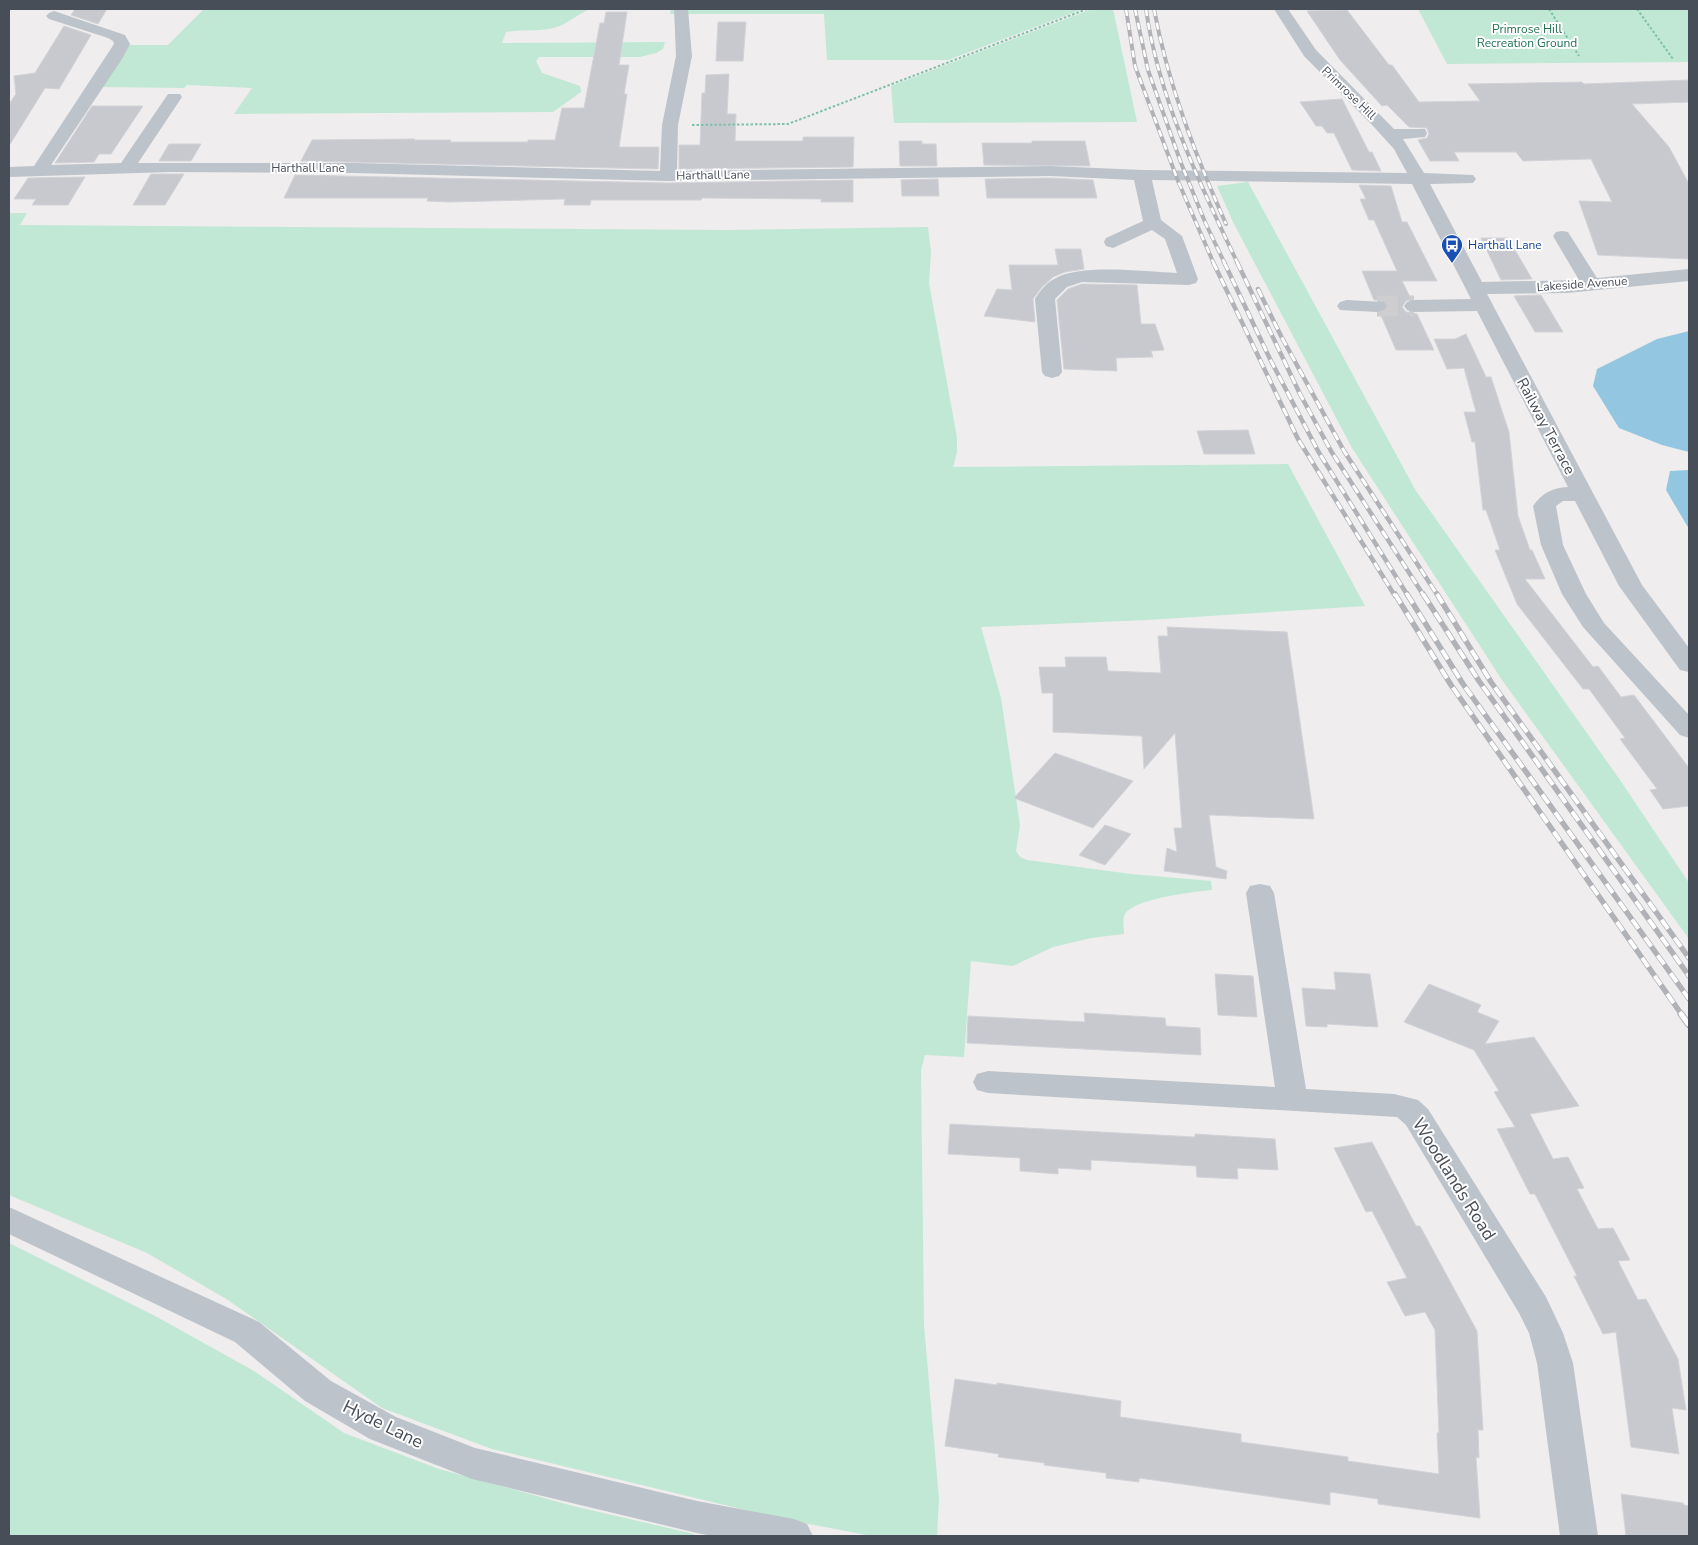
<svg xmlns="http://www.w3.org/2000/svg" width="1698" height="1545" font-family="'Nunito Sans',sans-serif">
<style>
.green{fill:#c0e8d5}
.water{fill:#93c6e0}
.building{fill:#c8c9cf;stroke:#d2d3d8}
.lines{fill:none;stroke-linecap:round;stroke-linejoin:round}
.minor-tunnel{stroke:#cecdcf;stroke-width:21;stroke-dasharray:21 11;stroke-linecap:butt}
.path{stroke:#7dc2a8;stroke-width:2;stroke-dasharray:2.5 2;stroke-linecap:butt}
.minor{fill:#bdc3ca;fill-rule:evenodd}
.rail-far3-casing{stroke:#b0b2b7;stroke-width:4}
.rail-far2-casing{stroke:#b0b2b7;stroke-width:4.5}
.rail-far1-casing{stroke:#b0b2b7;stroke-width:5.5}
.rail-casing{stroke:#b0b2b7;stroke-width:7}
.rail-far3{stroke:#fff;stroke-width:2.5;stroke-dasharray:7;stroke-linecap:butt}
.rail-far2{stroke:#fff;stroke-width:3;stroke-dasharray:9;stroke-linecap:butt}
.rail-far1{stroke:#fff;stroke-width:4;stroke-dasharray:11;stroke-linecap:butt}
.rail{stroke:#fff;stroke-width:5;stroke-dasharray:14;stroke-linecap:butt}
.labels{text-anchor:middle;stroke-width:4;stroke-linejoin:round;paint-order:stroke}
.far-park-label{font-size:12px;fill:#226f52;stroke:#fff}
.far-street-label{font-size:12px;fill:#484e58;stroke:#fff}
.far-transit-label{font-size:12px;fill:#164399;stroke:#fff;text-anchor:start}
.street-label{font-size:15px;fill:#484e58;stroke:#fff}
.near-street-label{font-size:18px;fill:#484e58;stroke:#fff}
</style>
<rect width="100%" height="100%" fill="#efeded"/>
<!-- green -->
<path class="green" d="M204,9h386c-13,5 -23,16 -37,19 -15,4 -32,1 -47,4l-4,11 163,-1 -2,7 -7,4 -16,4h-101l-3,4 6,12 38,13 1,6 -28,20 -319,2 18,-26 -65,-3 -3,3 -83,-1 28,-42h39z
M671,9h412l-135,51h-121l-3,-46h-154z
M1092,9h21l24,113 -243,1 -3,-37z
M1418,9h271v53l-242,2z
M1248,182l168,309 204,289 69,103v56l-187,-259 -150,-232 -119,-226 -16,-36z
M9,213h18l-7,12 706,5 202,-3 3,25 -2,31 28,155v14l-4,15 335,-3 77,142 -218,14 -166,7 20,71 19,127 -4,26 4,6 7,3 104,14 80,7 1,9c-18,2 -77,8 -87,24 -3,5 -1,14 -1,20l-33,4 -38,9 -40,19 -42,-5 -7,96 -39,-2 -4,15 3,255 15,174 -2,37h-65l-89,-17 -291,-70 -110,-41 -154,-108 -81,-47 -138,-58z
M9,1243l148,74 97,54 90,62 95,36 134,37 121,28 -1,2h-684z"/>
<!-- water -->
<path class="water" d="M1689,331v121l-27,-7 -43,-17 -26,-42 4,-17 60,-30z
M1689,470v59l-23,-39 4,-19z"/>
<!-- building -->
<path class="building" d="M75,9h32l-9,15 -27,-9z
M1347,10l42,55h3l27,37 61,-1 -12,-17 114,-2 2,2 105,-4v22l-57,2 37,43 20,37v75l-91,-4 -19,-54 33,1 -21,-43 -68,2 -7,-9h-62l5,9h-29l-12,-21 9,-2 2,-4 -2,-6 -18,-1 -22,-22 -5,1 -42,-46 -33,-49z
M606,12h21l-8,53h10l-5,29h3l-8,53h40l-1,22 -357,-8 11,-21 103,-1 -1,1h37l-1,2h78v-2h27l7,-32h22l16,-85h4z
M718,22h28l-3,39h-27z
M64,26l27,9 -32,54 -14,-1 -36,58v-42l7,-10 -2,-18 21,-3z
M729,74l-2,40h9l-1,27h68v-4h51l-1,30 -174,2v-24h21l2,-52h3l1,-18z
M1342,99l27,53h3l9,19 -29,-1 -18,-37h-7l-5,-7h-6l-16,-24z
M92,106h51l-32,48h-12l-5,8 -39,1z
M899,141h23v3h14l1,22h-37z
M1032,141h53l5,25 -106,-1 -2,-22h50z
M169,144h32l-10,17h-32z
M151,174h33l-19,31h-32z
M295,175l373,8 185,-3v22h-32v-3l-119,-1 -1,2h-110l-1,5h-26l1,-6 -115,3 -23,-1 1,-3h-144z
M85,177l-17,28h-36l4,-6h-22l14,-21z
M1050,178l43,2 4,18h-110l-2,-19z
M938,179l1,17h-37l-1,-16z
M1359,185l32,1 11,36h5l30,59h-35l9,18 -5,2 -4,6 4,5 11,2 17,36h-38l-16,-37 6,-2 2,-6 -4,-5h-10l-12,-29h35l-23,-51h-5l-9,-21h6z
M1481,238h27l24,41 -31,1z
M1055,249h26l3,20 -19,3 -12,5 -11,10 -9,12 2,23 -51,-6 13,-27 15,1 -3,-25h49z
M1082,284l55,1 4,39h14l9,26 -13,1 2,6 -37,1 1,13 -53,-2 -7,-69 11,-11z
M1541,295l22,37h-28l-21,-36z
M1466,334l20,43h5l12,37 6,18 9,84 12,34h2l13,29h-20l68,88 5,-1 23,31 13,-2 55,73v38l-26,3 -13,-19 7,-1 -37,-50 5,-1 -36,-49h-6l-66,-85 -22,-54h5l-14,-40h-3l-8,-68h-3l-8,-30h12l-12,-44 -17,1 -13,-30h21z
M1248,430l7,24h-51l-7,-23z
M1167,627l120,5 27,187 -105,-4 7,52 11,4 -1,8 -62,-8 3,-23 10,4 -3,-24h8l-7,-95 -31,36 -2,-33 -89,-4v-39h-11l-3,-26h27l-1,-10h41l2,14 53,2 -3,-37h10z
M1055,753l78,28 -40,47 -79,-30z
M1105,825l26,9 -26,31 -26,-10z
M1334,972l36,2 8,53 -51,-3v3l-21,-1 -4,-38 34,2z
M1215,974l38,2 4,41 -39,-2z
M1429,984l52,21 -4,7 22,9 -14,23 49,-7 45,69 -49,8 23,45 15,-2 16,31 -7,1 21,40 15,-1 17,32 -12,1 20,39 8,-1 32,60 8,51 -14,-2 7,46 -48,-7 -15,-115 -13,2 -29,-58h3l-42,-82h-5l-33,-65 18,-2 -21,-35 5,-1 -25,-41 -70,-28z
M1084,1013l81,5 1,8 34,2 1,27 -234,-12 1,-27 117,6z
M950,1124l245,13v-3l80,5 3,31 -41,-2 1,11 -41,-2 -1,-11 -105,-6v10l-33,-2v6l-38,-3v-13l-72,-4z
M1372,1142l44,84h4l57,105 6,99h-5l1,28 -3,-1 4,61 -102,-14v-5l-48,-7v13l-191,-27v4l-33,-4v-5l-62,-8 1,-2 -47,-6 1,-3 -54,-8 10,-67 42,6v-2l124,18 -1,16 121,17v8l107,15v4l91,13 -2,-41h2l-4,-103 -10,-18 -20,4 -18,-34 20,-4 -35,-67 -6,1 -32,-64z
M1621,1494l62,9 1,2 5,1v30h-63z"/>
<g class="lines">
<!-- minor-tunnel -->
<path class="minor-tunnel" d="M1377,306h37"/>
<!-- path -->
<path class="path" d="M1549,9l30,47
M1637,9l36,50
M692,125l96,-1 299,-115"/>
<!-- minor -->
<path class="minor" d="M674,9h14l4,47 -14,69 -1,46 373,-5 92,4 265,3 -13,-24 -20,-22 -70,-71 -30,-47h14l28,41 78,79h31l2,4 -2,4 -22,2 21,34 49,2 3,4 -3,4 -43,1 52,98 97,-2 -26,-44 3,-4 6,-1 6,1 29,46 92,-9v12l-122,12 -80,1 155,291 47,63v24l-9,-2 -61,-84 -44,-85h-12l-7,5 7,39 23,49 18,29 85,92v23l-9,-3 -97,-108 -21,-33 -21,-49 -8,-39c9,-13 19,-18 35,-19l-91,-176 -63,1 -7,-2 -3,-4 3,-4 7,-2 57,-1 -59,-115 -260,-4 9,40 21,16 16,43 -2,4 -7,2 -107,-3 -15,5 -12,12 7,73 -3,4 -7,2 -7,-2 -3,-4 -7,-73c5,-8 10,-15 19,-20 27,-16 91,-7 123,-6l-12,-34 -13,-9 -39,18 -7,-2 -2,-4 2,-4 37,-17 -9,-41 -84,-4 -382,5 -314,-8 -184,-1 -161,5v-10l25,-1 80,-122 -1,-3 -5,-3 -59,-19 -3,-3 3,-3 5,-2 71,24 5,9 -8,15 -71,106 70,-2 47,-69h12l2,3 -44,66h216l306,8 2,-46 14,-69z
M1347,300l37,2 3,4 -3,4 -7,2 -37,-2 -3,-4 3,-4z
M1260,884l10,2 4,7 32,196 88,5 24,6 10,9 118,188 17,36 10,30 25,173h-38l-23,-173 -8,-30 -10,-20 -113,-188 -9,-8 -409,-24 -11,-3 -4,-8 4,-8 11,-3 287,16 -29,-194 4,-7z
M9,1207l250,115 72,59 65,36 79,31 222,53 97,18 13,5 6,12h-101l-15,-3 -225,-54 -102,-40 -65,-38 -70,-59 -226,-108z"/>
<!-- rail-far3 casing -->
<g class="rail-far3-casing">
<path id="rail-far3" d="M1126,9l9,57 43,115 36,83
M1135,9l13,61 33,93 24,59 20,42
M1146,9c12,87 54,176 92,255
M1154,9c14,75 41,145 72,215"/>
</g>
<!-- rail-far2 casing -->
<g class="rail-far2-casing">
<path id="rail-far2" d="M1213,262l85,177 97,157
M1224,262l46,97 48,92 90,145
M1237,262l63,132 31,57 93,145
M1258,289l23,47 63,115 94,145"/>
</g>
<!-- rail-far1 casing -->
<g class="rail-far1-casing">
<path id="rail-far1" d="M1395,594l56,91 231,330
M1407,594l56,90 226,315
M1423,594l56,87 210,295
M1437,594l54,88 198,276"/>
</g>
<!-- rail casing -->
<g class="rail-casing">
<path id="rail" d="M1681,1014l8,11"/>
</g>
<!-- rail-far3 -->
<use href="#rail-far3" class="rail-far3"/>
<!-- rail-far2 -->
<use href="#rail-far2" class="rail-far2"/>
<!-- rail-far1 -->
<use href="#rail-far1" class="rail-far1"/>
<!-- rail -->
<use href="#rail" class="rail"/>
</g>
<!-- icons -->
<defs>
<g id="bus-pin" transform="scale(1.125)"><path d="M0 17L-7.5 6A9.5 9.5 0 1 1 7.5 6Z" fill="#1a4fb4" stroke="#fff"/><path d="M-5-6H5V4H4V6H2V4H-2V6H-4V4H-5ZM-3.5-4V0h7V-4ZM-3.5 1.2v1.5H-2V1.2ZM2 1.2v1.5H3.5V1.2Z" fill="#fff"/></g>
</defs>
<g fill-rule="evenodd">
<use href="#bus-pin" x="1452" y="245"/>
</g>
<g class="labels">
<!-- far-park labels -->
<g class="far-park-label">
<text x="1527" y="33">Primrose Hill<tspan x="1527" dy="14">Recreation Ground</tspan></text>
</g>
<!-- far-street labels -->
<g class="far-street-label">
<text transform="translate(1349 93) rotate(44)" y="4">Primrose Hill</text>
<text x="308" y="172">Harthall Lane</text>
<text transform="translate(713 175) rotate(-1)" y="4">Harthall Lane</text>
<text transform="translate(1582 284) rotate(-4)" y="4">Lakeside Avenue</text>
</g>
<!-- far-transit labels -->
<g class="far-transit-label">
<text x="1468" y="249">Harthall Lane</text>
</g>
<!-- street labels -->
<g class="street-label">
<text transform="translate(1546 426) rotate(62)" y="5">Railway Terrace</text>
</g>
<!-- near-street labels -->
<g class="near-street-label">
<text transform="translate(1454 1179) rotate(58)" y="6">Woodlands Road</text>
<text transform="translate(383 1424) rotate(26)" y="6">Hyde Lane</text>
</g>
</g>
<!-- border -->
<rect width="1698" height="1545" fill="none" stroke="#484e58" stroke-width="20"/>
</svg>
